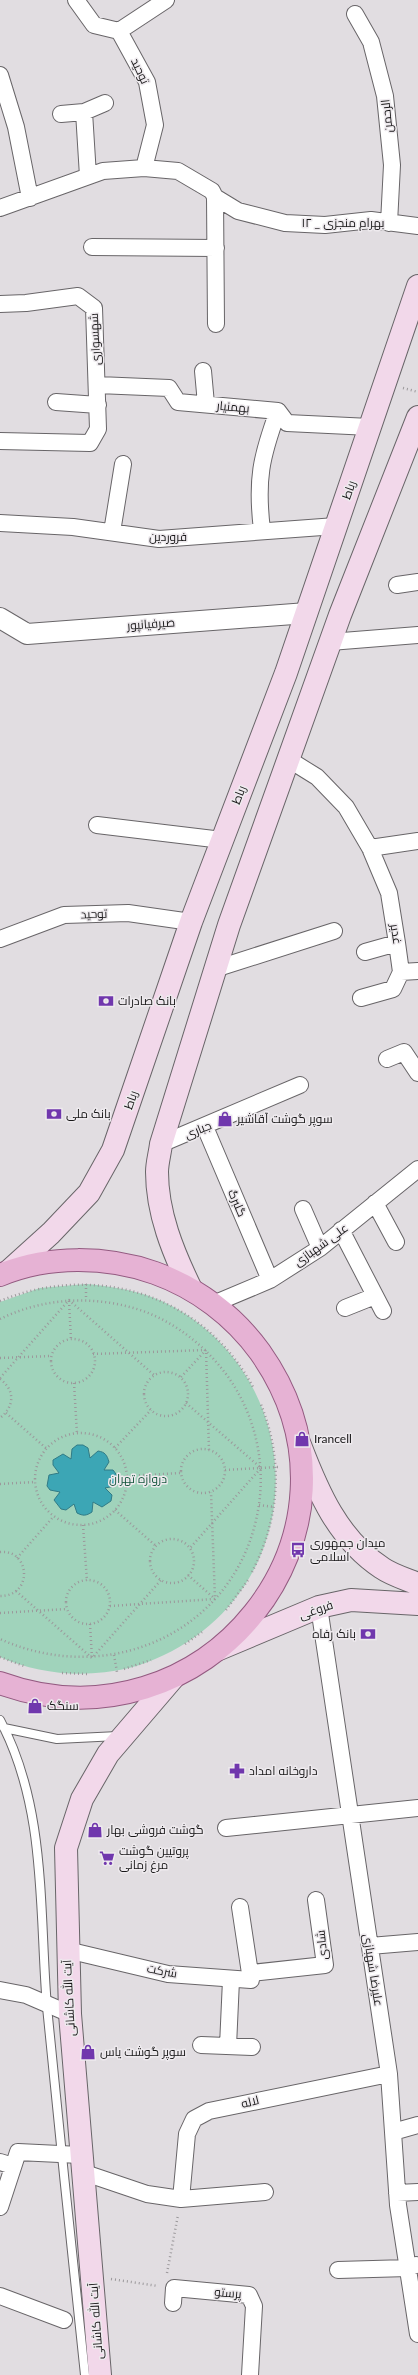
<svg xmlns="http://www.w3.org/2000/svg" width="418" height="2375" font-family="Lato,Cairo,sans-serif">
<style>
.green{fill:#a0d3bb}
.water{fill:#3ca6b5;stroke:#317b86}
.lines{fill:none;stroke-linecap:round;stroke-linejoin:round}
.service-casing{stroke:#686568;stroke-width:10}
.minor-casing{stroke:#686568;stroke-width:18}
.tertiary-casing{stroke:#686568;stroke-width:22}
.secondary-casing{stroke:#686568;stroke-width:24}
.primary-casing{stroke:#935a80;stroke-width:24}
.path{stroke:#9b989b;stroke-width:2.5;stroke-dasharray:1 3;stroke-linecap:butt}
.service{stroke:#fff;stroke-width:8}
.minor{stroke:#fff;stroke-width:16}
.tertiary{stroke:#fff;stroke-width:20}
.secondary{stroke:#f2d8ea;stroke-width:22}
.primary{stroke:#e6b2d4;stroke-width:22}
.labels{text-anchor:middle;stroke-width:3;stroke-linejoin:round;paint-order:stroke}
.street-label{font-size:12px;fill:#181718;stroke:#eeeaee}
.poi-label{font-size:12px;fill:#181718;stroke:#eeeaee;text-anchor:start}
.park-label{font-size:12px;fill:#17583f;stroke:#eeeaee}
</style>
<rect width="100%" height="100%" fill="#e1dde1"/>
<!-- green -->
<path class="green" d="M86,1284c33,3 65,9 93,26 95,56 126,182 66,275 -27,41 -68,70 -116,83 -43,10 -89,7 -129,-11v-355l40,-14z"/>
<!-- water -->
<path class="water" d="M77,1445h6l5,3 2,10 8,-7c7,1 9,4 11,11l-5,8h9c5,6 5,9 2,16l-10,2 7,7 -1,6 -9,6 -9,-5 -1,10c-6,4 -9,4 -15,1l-3,-9 -8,6 -5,-1 -7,-9 6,-8 -10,-2 -3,-4 2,-11 10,-2 -6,-8v-5l10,-6 8,5 1,-10z"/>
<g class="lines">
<!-- service casing -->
<g class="service-casing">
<path id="service" d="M0,1720c47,88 39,191 47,287 12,123 25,245 38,368
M4,1728l53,11 61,-3"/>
</g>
<!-- minor casing -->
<g class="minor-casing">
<path id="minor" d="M76,0l18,25 25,6 28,51 8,43 -11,43
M355,14l16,28 14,54 7,69 -3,58
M119,31l47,-31
M0,75l16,52 14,71
M84,112l4,64
M61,114l23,-2 21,-9
M215,197l1,127
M0,208l103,-37 41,-3 34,3 34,20 3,6 23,14 47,12 40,2 46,-5 47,6
M92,247l124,1
M0,304l26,-1 52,-7 16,12 4,121 -8,14 -90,-2
M203,371l3,33
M98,385l71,3 9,14 100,9 9,12 83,4
M56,402l42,3
M0,523l73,4 86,12 177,-13
M262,530c-6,-50 -1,-73 16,-119
M112,532l11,-68
M397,585l21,-3
M330,642l88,-7
M288,759l29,18 29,30 24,41 19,45 8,50 4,29 -8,17 -32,9
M97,825l125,15
M370,848l48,-7
M0,939l64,-24 64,-2 63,9
M365,952l32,-9
M215,969l119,-38
M401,972l17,-1
M387,1059l17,-7 14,21
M205,1127l65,153
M161,1144l139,-59
M375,1203l21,39
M303,1209l17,39
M341,1230l42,81
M213,1304l57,-24 50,-32 98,-79
M345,1308l30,-12
M319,1607l70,467 9,131 20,129
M226,1828l192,-20
M370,1946l48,-4
M67,1950l101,24 83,6 -11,-73
M251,1973l74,-8 -9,-65
M0,1990l26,5 44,19
M201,2045l51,2
M228,2046l3,-66
M393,2132l25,-7
M0,2162l13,4
M82,2172l65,22 34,5 84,-7
M397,2193l21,-1
M181,2199l6,-65 7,-15 15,-8 180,-37
M0,2207l18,-55 62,3
M338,2270l70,-2 8,-3
M0,2296l64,24
M173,2303l1,-15 75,7 5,11 -4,69"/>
</g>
<!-- tertiary casing -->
<g class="tertiary-casing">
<path id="tertiary" d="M0,618l27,16 280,-21"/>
</g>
<!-- secondary casing -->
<g class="secondary-casing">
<path id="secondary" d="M9,1271l42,-38 38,-40 24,-43 78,-228 95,-249 132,-387
M191,1289c-18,-37 -34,-76 -34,-117 0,-9 3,-19 4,-28l68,-219 111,-310 78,-198
M300,1445c18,47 38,94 82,123 10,7 24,11 36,16
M219,1649l100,-42 32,-7 67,4
M100,2375l-30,-361 -4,-166 16,-49 26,-45 65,-76"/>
</g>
<!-- primary casing -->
<g class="primary-casing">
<path id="primary" d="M0,1275c49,-20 106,-19 155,-2 42,15 79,43 105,79 127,180 -56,405 -260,331"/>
</g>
<!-- path -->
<path class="path" d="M403,388l15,4
M86,1284v16
M0,1301c95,-39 203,-7 253,86
M69,1301l2,39
M0,1319c45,-22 96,-24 143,-8 33,12 62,35 83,63 26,35 38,79 34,122 -13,129 -145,195 -260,143
M51 1361a22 22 0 1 1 44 0a22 22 0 1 1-44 0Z
M93,1354l113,-4 3,100
M0,1358l51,-2
M144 1394a22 22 0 1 1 44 0a22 22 0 1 1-44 0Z
M181,1377l25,-27
M0,1378l69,-78 85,75
M0,1379c15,11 15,27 0,39
M74,1383l3,51
M186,1403l75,65 -71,80
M6,1413l41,36
M35 1479a46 46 0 1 1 92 0a46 46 0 1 1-92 0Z
M115,1448l36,-38
M181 1471a22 22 0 1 1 44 0a22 22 0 1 1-44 0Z
M225,1470l53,-3
M127,1476l54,-3
M0,1484l35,-2
M259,1505l15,2
M115,1510l41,36
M83,1525l4,56
M150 1561a22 22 0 1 1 44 0a22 22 0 1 1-44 0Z
M0,1552c30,-3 34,44 0,44
M17,1558l37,-42
M252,1572c28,-55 32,-112 8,-170
M188,1575l27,24
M66 1602a22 22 0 1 1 44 0a22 22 0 1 1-44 0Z
M16,1591l76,67 69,-78
M110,1606l105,-7 -4,-107
M226,1610l22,-30
M0,1613l67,-4
M90,1624l2,34
M185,1644l17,-12
M114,1655l3,17
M0,1657l24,9
M124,1669l27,-9
M62,1673l27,1
M167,2273l11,-58
M111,2279l47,7"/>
<!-- service -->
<use href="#service" class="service"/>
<!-- minor -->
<use href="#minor" class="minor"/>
<!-- tertiary -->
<use href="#tertiary" class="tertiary"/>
<!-- secondary -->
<use href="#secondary" class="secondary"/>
<!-- primary -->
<use href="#primary" class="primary"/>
</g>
<!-- icons -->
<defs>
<g id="bank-bare" transform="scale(1.2)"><path d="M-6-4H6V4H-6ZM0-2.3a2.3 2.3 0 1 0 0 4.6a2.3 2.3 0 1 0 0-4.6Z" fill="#7037ad" stroke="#eeeaee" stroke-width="2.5" paint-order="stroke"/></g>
<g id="shop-bare" transform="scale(1.2)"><path d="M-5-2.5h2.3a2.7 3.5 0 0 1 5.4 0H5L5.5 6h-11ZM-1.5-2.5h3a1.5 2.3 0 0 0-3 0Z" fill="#7037ad" stroke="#eeeaee" stroke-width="2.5" paint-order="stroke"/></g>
<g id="bus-bare" transform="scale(1.2)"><path d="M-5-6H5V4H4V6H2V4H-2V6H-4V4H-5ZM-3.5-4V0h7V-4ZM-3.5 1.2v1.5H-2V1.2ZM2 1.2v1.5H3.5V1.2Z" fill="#7037ad" stroke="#eeeaee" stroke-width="2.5" paint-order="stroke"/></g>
<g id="pharmacy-bare" transform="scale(1.2)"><path d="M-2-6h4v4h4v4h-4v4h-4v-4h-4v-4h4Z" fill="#7037ad" stroke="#eeeaee" stroke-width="2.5" paint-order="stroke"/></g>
<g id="supermarket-bare" transform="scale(1.2)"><path d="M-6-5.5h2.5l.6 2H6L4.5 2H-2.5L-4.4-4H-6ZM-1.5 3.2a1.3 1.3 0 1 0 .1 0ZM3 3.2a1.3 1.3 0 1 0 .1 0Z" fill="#7037ad" stroke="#eeeaee" stroke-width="2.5" paint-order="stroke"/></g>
</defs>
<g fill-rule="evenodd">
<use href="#bank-bare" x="106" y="1001"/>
<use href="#bank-bare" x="54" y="1114"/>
<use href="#shop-bare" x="225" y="1119"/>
<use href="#shop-bare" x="302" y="1439"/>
<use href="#bus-bare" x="298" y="1550"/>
<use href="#bank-bare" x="368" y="1634"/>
<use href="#shop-bare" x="35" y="1706"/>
<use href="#pharmacy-bare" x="237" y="1771"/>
<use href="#shop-bare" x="95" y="1830"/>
<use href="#supermarket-bare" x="107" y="1858"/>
<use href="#shop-bare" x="88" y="2052"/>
</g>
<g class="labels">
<!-- street labels -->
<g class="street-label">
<text transform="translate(140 71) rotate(65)" y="4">توحید</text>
<text transform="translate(387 116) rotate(-96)" y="4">الرحمن</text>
<text x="343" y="227">۱۲ _ بهرام منجزی</text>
<text transform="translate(95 339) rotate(-93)" y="4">شهسواری</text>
<text transform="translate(233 407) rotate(5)" y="4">بهمنیار</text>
<text transform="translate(349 490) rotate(-71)" y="4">رباط</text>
<text x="168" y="541">فروردین</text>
<text transform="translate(151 624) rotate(-4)" y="4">صیرفیانپور</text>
<text transform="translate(239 795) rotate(-69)" y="4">رباط</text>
<text transform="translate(94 914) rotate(-2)" y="4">توحید</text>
<text transform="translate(396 934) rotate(81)" y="4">غدیر</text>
<text transform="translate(131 1100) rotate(-71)" y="4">رباط</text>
<text transform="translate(198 1130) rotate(-22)" y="4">جباری</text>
<text transform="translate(237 1203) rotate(67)" y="4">گلبرگ</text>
<text transform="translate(321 1245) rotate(-36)" y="4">علی شهبازی</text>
<text transform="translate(316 1610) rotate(-19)" y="4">فروغی</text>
<text transform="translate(322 1945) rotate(-96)" y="4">شادی</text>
<text transform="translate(373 1970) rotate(81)" y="4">علیرضا شهبازی</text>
<text transform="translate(162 1971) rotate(11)" y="4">شرکت</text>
<text transform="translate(69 1998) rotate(-93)" y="4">آیت الله کاشانی</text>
<text transform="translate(250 2102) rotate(-14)" y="4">لاله</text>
<text transform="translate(228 2293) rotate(5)" y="4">پرستو</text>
<text transform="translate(96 2321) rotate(-94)" y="4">آیت الله کاشانی</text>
</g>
<!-- poi labels -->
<g class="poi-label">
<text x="118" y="1005">بانک صادرات</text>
<text x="66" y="1118">بانک ملی</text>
<text x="237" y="1123">سوپر گوشت آقاشیر</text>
<text x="314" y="1443">Irancell</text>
<text x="310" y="1547">میدان جمهوری<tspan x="310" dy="14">اسلامی</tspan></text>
<text x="356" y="1638" text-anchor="end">بانک رفاه</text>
<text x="47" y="1710">سنگک</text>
<text x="249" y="1775">داروخانه امداد</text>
<text x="107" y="1834">گوشت فروشی بهار</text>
<text x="119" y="1855">پروتیین گوشت<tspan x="119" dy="14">مرغ زمانی</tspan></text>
<text x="100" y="2056">سوپر گوشت یاس</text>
</g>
<!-- park labels -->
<g class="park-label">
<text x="138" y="1483">دروازه تهران</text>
</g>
</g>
</svg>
